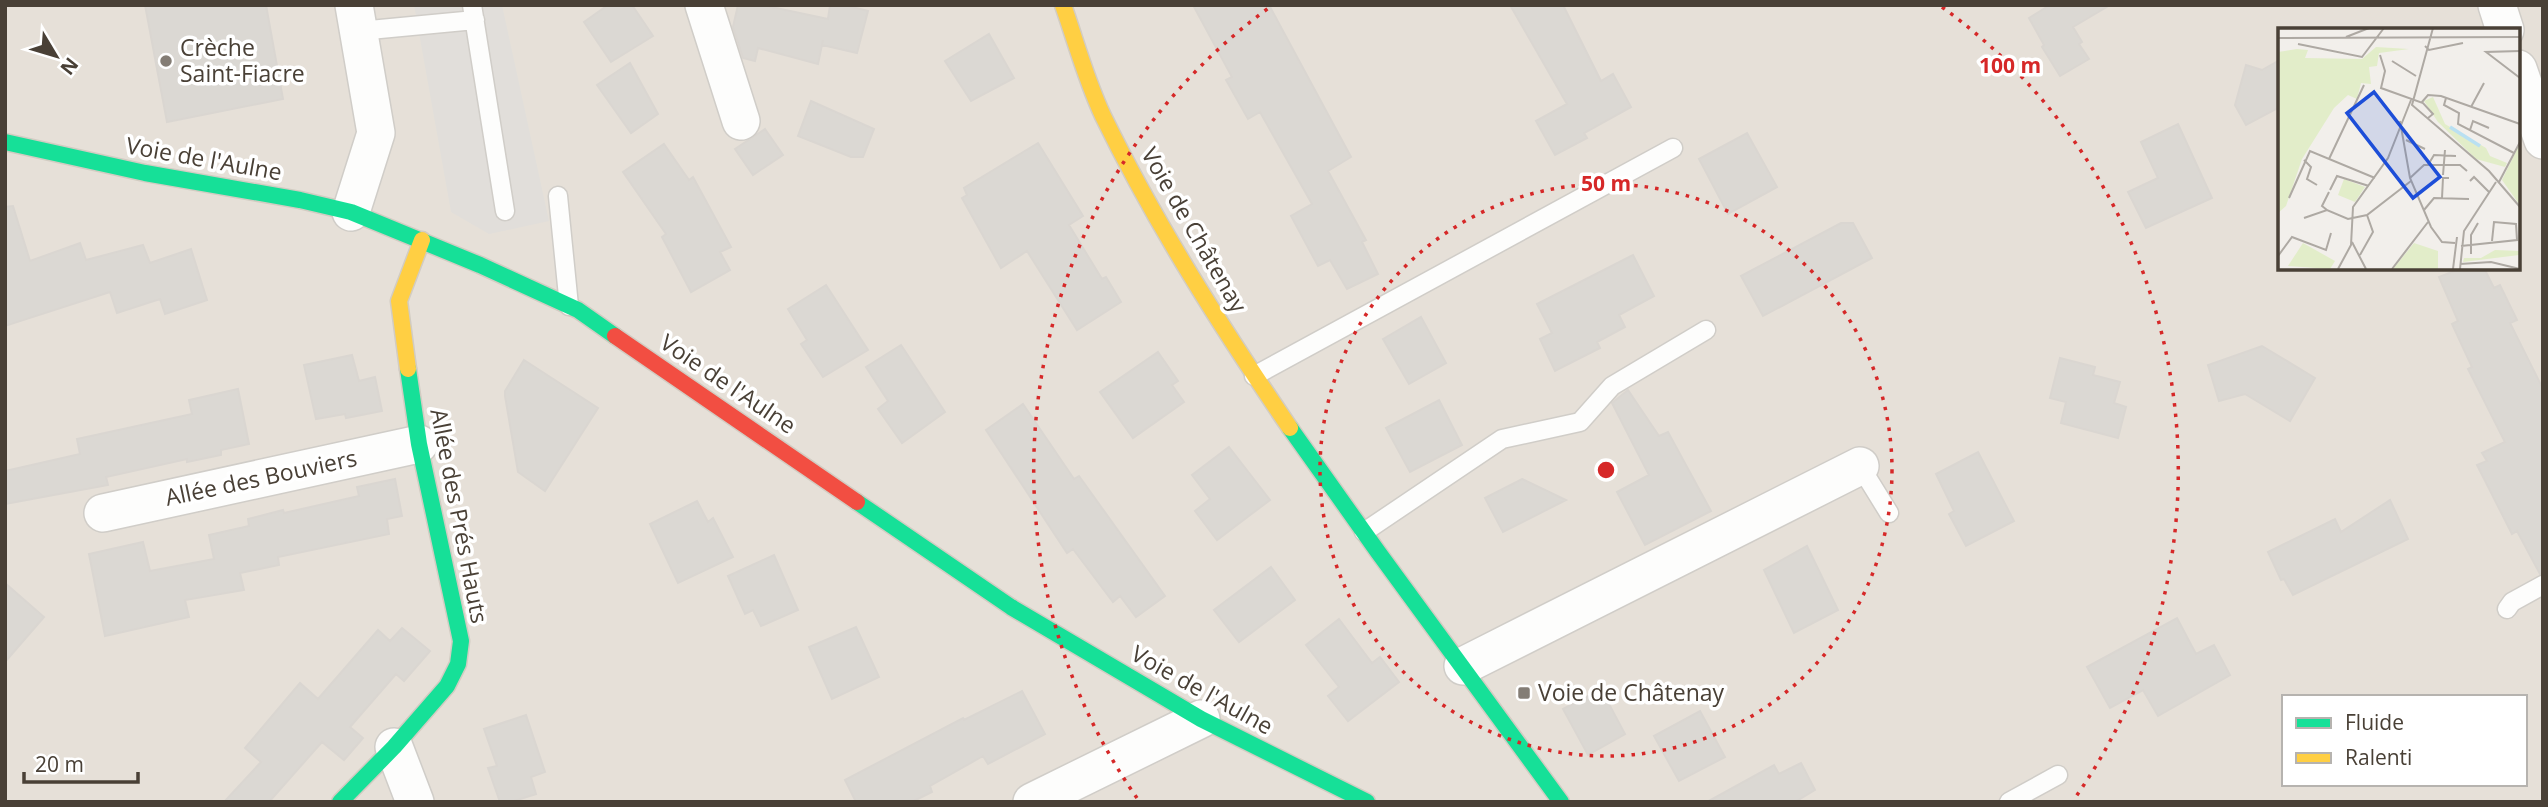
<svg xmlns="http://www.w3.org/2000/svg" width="2548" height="807" font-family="'Open Sans',sans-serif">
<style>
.residential{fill:#e6e0d8;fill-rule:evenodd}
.parking{fill:#e1deda}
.building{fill:#dbd8d3;stroke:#dad6d1;stroke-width:2}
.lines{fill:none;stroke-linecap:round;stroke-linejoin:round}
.lane-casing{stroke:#d0cdc8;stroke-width:21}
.street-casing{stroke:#d0cdc8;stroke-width:40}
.fast-casing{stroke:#d2ccc2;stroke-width:19}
.slow-casing{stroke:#d2ccc2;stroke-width:19}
.jam-casing{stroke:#d2ccc2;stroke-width:19}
.lane{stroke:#fdfdfc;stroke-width:18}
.street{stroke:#fdfdfc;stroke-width:37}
.fast{stroke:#16e098;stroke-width:16}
.slow{stroke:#ffcf43;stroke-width:16}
.jam{stroke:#f24e42;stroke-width:16}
.ring{fill:none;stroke:#d62828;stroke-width:3.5;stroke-dasharray:3.5 7}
.poi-dot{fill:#847d75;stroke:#fff;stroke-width:2.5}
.labels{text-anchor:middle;stroke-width:7;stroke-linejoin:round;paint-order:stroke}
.poi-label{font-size:23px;fill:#494036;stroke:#fff;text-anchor:start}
.street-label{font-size:23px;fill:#494036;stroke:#fff}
.inset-river{fill:none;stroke:#b9e0f2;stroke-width:3.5}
.inset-road{fill:none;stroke:#aea9a3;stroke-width:2}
.view{fill:#1d4ed8;fill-opacity:0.15;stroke:#1d4ed8;stroke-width:3.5}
.inset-edge{fill:none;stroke:#494036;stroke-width:3.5}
.centre{fill:#d62828;stroke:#fff;stroke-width:3.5}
.ring-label{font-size:21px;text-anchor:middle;font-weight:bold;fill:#d62828;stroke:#fff;stroke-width:7;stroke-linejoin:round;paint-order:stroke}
</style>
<rect width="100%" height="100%" fill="#f2efeb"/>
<!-- residential -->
<path class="residential" d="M5,5h2538v797h-2538zM2280,30h238v238h-238zM2284,697h241v87h-241z"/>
<!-- parking -->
<path class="parking" d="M414,5h88l47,216 -60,13 -38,-22z"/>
<!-- building -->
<path class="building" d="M145,5h121l17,94 -116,23z
M608,5h24l21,31 -42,26 -27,-40z
M738,5h24l66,14 2,-14h14l24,6 -11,42 -35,-8 1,-5 -5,24 -60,-16 -3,13 -12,-3 -10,-31z
M1193,5h76l82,152 -23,14 38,69 -4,2 16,32 -31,15 -17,-29 -12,6 -27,-50 21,-12 -52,-92 -12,7 -22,-39 6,-3z
M1510,5h53l38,76 12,-7 18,33 -47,26 3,5 -32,17 -19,-34 31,-17z
M2050,5h60l-37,22 9,15 -3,2 10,15 -29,17 -18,-29 2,-2 -15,-27z
M989,34l25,44 -43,23 -26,-40z
M2280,60v47l-34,18 -11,-20 11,-40 16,5z
M630,63l28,51 -27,19 -34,-48z
M811,101l63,28 -11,28h-12l-53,-21z
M2178,124l34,74 -66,30 -18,-36 30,-14 -17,-36z
M765,129l18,26 -30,20 -18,-26z
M1747,133l30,54 -49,27 -29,-55z
M1038,143l45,73 -14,9 33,54 4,-2 15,25 -44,28 -50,-79 -26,17 -39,-70 5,-3 -3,-7z
M664,144l25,36 4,-3 38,70 -11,5 10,18 -39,22 -29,-55 4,-3 -43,-62z
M13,206l17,55 50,-18 6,17 57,-15 7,18 41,-14 16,51 -42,14 -5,-15 -43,14 -7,-21 -105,34v-119z
M1841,223h12l19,35 -109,58 -22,-40z
M1633,255l21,41 -35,19 6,12 -28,15 3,6 -45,23 -15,-32 12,-6 -15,-29z
M2462,268h22l10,20 6,-3 17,35 -7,3 33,66v185h-3l-23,-43 -5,3 -35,-69 10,-4 -5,-8 23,-11 -37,-73 4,-2 -20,-43 6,-3 -19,-44z
M826,285l42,65 -45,27 -22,-33 6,-4 -19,-31z
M1421,317l25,46 -37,21 -26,-45z
M901,345l44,67 -43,31 -24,-34 10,-8 -22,-34z
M2262,346l53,32 -25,43 -45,-27 -26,7 -11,-36z
M1158,352l20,29 -6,4 12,17 -51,36 -33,-46z
M352,355l7,26 16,-4 7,34 -36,7 -1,-4 -29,5 -12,-54z
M2060,358l35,9 -2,8 27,7 -6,21 12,4 -8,31 -57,-15 5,-21 -16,-4z
M524,360l74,48 -53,83 -27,-19 -13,-76v-5z
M238,389l11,55 -28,6v5l-34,7v-3l-81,18 2,8 -103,19v-33l75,-17 -3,-15 115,-25 -3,-14z
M1628,390l31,46 9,-4 43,79 -66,34 -28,-53 32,-17 -37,-72z
M1439,400l23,45 -52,27 -24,-44z
M1023,404l51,75 5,-3 86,120 -29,21 -16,-21 -7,6 -40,-53 -6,4 -81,-123z
M1229,447l41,53 -53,40 -22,-29 15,-12 -18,-24z
M1978,452l36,69 -48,25 -17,-32 5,-3 -18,-37z
M395,479l7,37 -15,3 2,15 -111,23 1,8 -39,8 4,17 -59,10 4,17 -84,19 -16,-82 54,-12 7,29 64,-12 -5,-24 40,-9 -1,-7 35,-9 1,3 75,-17 -2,-9z
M1522,479l44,21 -63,32 -18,-34z
M2390,500l18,39 -115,56 -9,-16 -3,1 -13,-28 67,-33 6,13z
M697,501l11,21 5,-4 20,39 -55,26 -28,-59z
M1807,546l31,64 -44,23 -30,-63z
M774,555l24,55 -37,16 -8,-16 -8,4 -17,-38z
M1271,567l24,33 -56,42 -25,-32z
M5,583l39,34 -39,45z
M2177,618l19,36 18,-9 16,30 -72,41 -15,-26 -33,18 -23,-41z
M1339,619l33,44 8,-6 19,25 -51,39 -20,-25 11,-9 -33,-42z
M856,627l23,50 -47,22 -23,-52z
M402,628l28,23 -26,30 -8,-7 -46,53 13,11 -19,22 -22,-18 -53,60h-45l37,-40 -16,-14 55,-65 18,16 60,-69 12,11z
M1601,689l24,45 -37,21 -25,-46z
M1022,691l23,43 -57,30 -5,-8 -53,30 2,6 -20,10h-56l-11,-22 118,-62 1,2z
M1700,711l25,46 -46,24 -25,-45z
M526,715l19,57 -14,5 5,17 -25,8h-11l-12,-34 9,-2 -13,-37z
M1801,763l14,27 -20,12h-88l67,-37 5,9z"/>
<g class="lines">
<!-- lane casing -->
<g class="lane-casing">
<path id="lane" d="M472,5l33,206
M359,31l116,-11
M558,196l11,110
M1254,376l419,-228
M1860,466l29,47
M1364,532l138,-93 78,-17 32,-36 94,-56
M2507,609l5,-7 31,-17
M2009,802l49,-27"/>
</g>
<!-- street casing -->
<g class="street-casing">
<path id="street" d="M704,5l37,116
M2497,5l8,25
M2518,69l25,71
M351,212l25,-79 -22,-128
M103,513l316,-69
M1463,666l397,-200
M394,747l21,55
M1032,802l169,-83"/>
</g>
<!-- fast casing -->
<g class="fast-casing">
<path id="fast" d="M5,142l140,31 155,27 51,12 129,53 98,45 37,26
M1290,428l88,124 183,250
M857,502l154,105 190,112 166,83
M340,802l54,-55 53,-61 11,-22 3,-23 -42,-197 -11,-75"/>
</g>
<!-- slow casing -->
<g class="slow-casing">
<path id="slow" d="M1063,5c13,37 23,75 40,111 53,109 119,212 187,312
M408,369l-9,-68 23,-61"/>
</g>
<!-- jam casing -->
<g class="jam-casing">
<path id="jam" d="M615,336l242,166"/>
</g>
<!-- lane -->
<use href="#lane" class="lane"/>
<!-- street -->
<use href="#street" class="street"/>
<!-- fast -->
<use href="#fast" class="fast"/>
<!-- slow -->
<use href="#slow" class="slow"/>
<!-- jam -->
<use href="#jam" class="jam"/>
</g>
<!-- distance rings -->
<g class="ring">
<circle cx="1606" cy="470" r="286"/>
<path d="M1137 798A572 572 0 0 1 1270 7M1942 7A572 572 0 0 1 2075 798"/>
</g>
<!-- markers -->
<g class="poi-dot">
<circle cx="166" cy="61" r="7"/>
<rect x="1517" y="686" width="14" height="14" rx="3.5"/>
</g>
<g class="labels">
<!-- poi labels -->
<g class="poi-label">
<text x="180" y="56">Crèche<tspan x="180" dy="26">Saint-Fiacre</tspan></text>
<text x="1538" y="701">Voie de Châtenay</text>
</g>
<!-- street labels -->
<g class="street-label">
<text transform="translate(204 159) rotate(10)" y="8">Voie de l'Aulne</text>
<text transform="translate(1194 230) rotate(60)" y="8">Voie de Châtenay</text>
<text transform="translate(728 384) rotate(34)" y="8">Voie de l'Aulne</text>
<text transform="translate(261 478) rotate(-12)" y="8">Allée des Bouviers</text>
<text transform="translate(459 516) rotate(79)" y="8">Allée des Prés Hauts</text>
<text transform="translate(1202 690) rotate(29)" y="8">Voie de l'Aulne</text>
</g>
</g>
<!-- overview -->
<g transform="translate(2278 28)">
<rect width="242" height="242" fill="#f2efeb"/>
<path d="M98,19l33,2 -30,4 -2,13 -8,1 2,17 -10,-1 -4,16 -9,-4 -14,13 -32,51 -16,47 -8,7v-161l19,-3 11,1 -3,8 57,1zM155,69l12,27 41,24 4,8 17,7 -2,4 -29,-8 -38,-37 -14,-21zM241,117v59l-17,-24zM66,151l21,8 -10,15 -17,-7zM25,215l32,18 -5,8 -42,-3zM136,215l24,8v18h-45zM217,222l24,1v4l-56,7 1,-4h17z" fill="#e2edc9"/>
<path class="inset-river" d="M172,99l30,19"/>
<path class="inset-road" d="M155,0l-21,77 77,66 31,36M68,9l23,-9M0,10l242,-1M20,16l64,13 22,-29M147,18l4,4 34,-7M242,23l-34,1 34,26M102,27l5,16 -4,17 42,15 10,11 -5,4M114,33l24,15M168,70l-2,7 15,8 -1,11 56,29M144,74l6,-7 13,1 79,28M193,79l13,-24M122,93l10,57 21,49 11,15 13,1M192,102l3,-9 16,7M128,112l19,9M51,131l35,-74M26,132l7,7 -4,12 10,6M150,137l6,-10 22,1M165,147l2,-25M132,150l14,-13h36l7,6M192,153l4,-4 15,15M221,154l21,-40M52,162l7,-14 32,10M11,170l21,-47 65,27M164,170l1,-20h6M49,182l-5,-4 7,-14M146,182l10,-12 35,1M26,190l23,-8 21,9 19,-4 44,-34M74,214l14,27M183,218l56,-6 -1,-16 -22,-2 -2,19M193,226v-19l7,-12M82,227l13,-23 -6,-17M0,228l14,-19 34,13 5,-17M182,236l31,-2 29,7M60,241l13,-24 2,-38 35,-49 23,-58M114,241l36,-47M175,241l4,-32M182,241l4,-38 32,-49"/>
<path class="view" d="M96,64l66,85 -27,21 -66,-85z"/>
<rect width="242" height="242" class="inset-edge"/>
</g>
<circle cx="1606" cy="470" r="10" class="centre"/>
<g class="ring-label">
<text x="2010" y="73">100 m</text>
<text x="1606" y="191">50 m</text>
</g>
<!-- border -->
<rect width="2548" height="807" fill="none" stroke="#494036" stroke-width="14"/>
<!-- legend -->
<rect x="2282" y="695" width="245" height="91" fill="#ffffff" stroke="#b6b3af" stroke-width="2"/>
<rect x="2296" y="718" width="35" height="10" fill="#16e098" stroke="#b6b3af" stroke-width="2"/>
<text x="2345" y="730" font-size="21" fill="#494036">Fluide</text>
<rect x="2296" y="753" width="35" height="10" fill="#ffcf43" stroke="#b6b3af" stroke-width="2"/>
<text x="2345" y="765" font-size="21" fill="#494036">Ralenti</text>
<!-- north arrow -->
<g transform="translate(56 56) rotate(128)" stroke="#ffffff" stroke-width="5" paint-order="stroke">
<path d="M0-5L12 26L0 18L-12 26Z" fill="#494036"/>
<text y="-10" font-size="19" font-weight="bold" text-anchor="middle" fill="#494036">N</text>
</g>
<!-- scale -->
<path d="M24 772v10h114v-10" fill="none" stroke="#494036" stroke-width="3.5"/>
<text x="35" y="772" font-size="21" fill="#494036" stroke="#ffffff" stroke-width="5" paint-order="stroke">20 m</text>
</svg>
